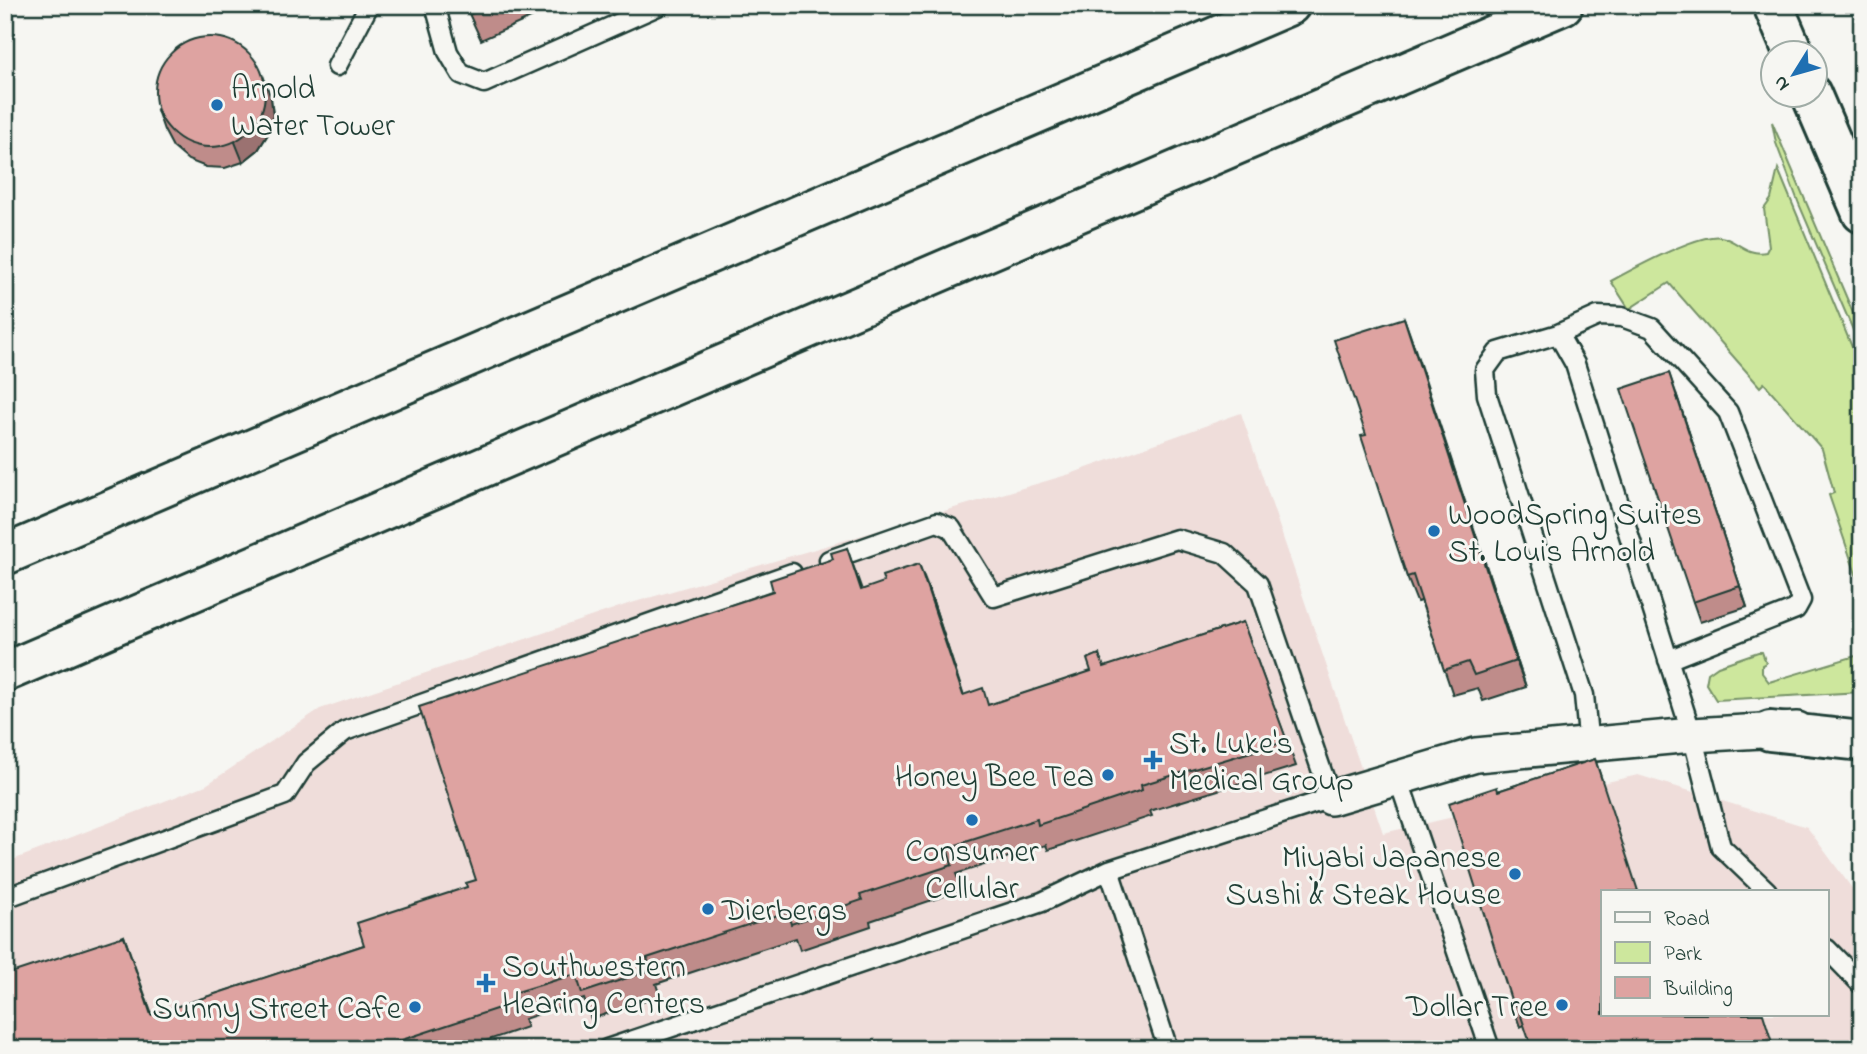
<svg xmlns="http://www.w3.org/2000/svg" width="1867" height="1054" font-family="'Indie Flower',sans-serif">
<style>
.built{fill:#efddda;fill-rule:evenodd}
.green{fill:#cde79d;stroke:#769268;stroke-width:2}
.lines{fill:none;stroke-linecap:round;stroke-linejoin:round}
.service-casing{stroke:#1f3d34;stroke-width:23}
.minor-casing{stroke:#1f3d34;stroke-width:38}
.secondary-casing{stroke:#1f3d34;stroke-width:44}
.motorway-casing{stroke:#1f3d34;stroke-width:44}
.service{stroke:#f6f6f2;stroke-width:18}
.minor{stroke:#f6f6f2;stroke-width:33}
.secondary{stroke:#f6f6f2;stroke-width:38}
.motorway{stroke:#f6f6f2;stroke-width:38}
.wall{fill:#bf8c8a;stroke:#1f3d34;stroke-width:2}
.shaded-wall{fill:#9b7271;stroke:#1f3d34;stroke-width:2}
.building{fill:#dea3a1;stroke:#1f3d34;stroke-width:2}
.poi-dot{fill:#1f6fb2;stroke:#f6f6f2;stroke-width:2.5}
.labels{text-anchor:middle;stroke-width:6;stroke-linejoin:round;paint-order:stroke}
.poi-label{font-size:32px;fill:#1f3d34;stroke:#f6f6f2;text-anchor:start}
</style>
<rect width="100%" height="100%" fill="#f6f6f2"/>
<filter id="ink" filterUnits="userSpaceOnUse"><feTurbulence type="fractalNoise" baseFrequency=".0143" numOctaves="2"/><feDisplacementMap in="SourceGraphic" scale="14" xChannelSelector="R" yChannelSelector="G"/><feConvolveMatrix kernelMatrix="1 2 1 2 8 2 1 2 1" color-interpolation-filters="sRGB"/></filter>
<g filter="url(#ink)">
<!-- built -->
<path class="built" d="M1241,413l142,420 255,-58 169,52 55,75v147h-1857v-186l201,-78 114,-76 308,-105 442,-130zM1603,891h224v123h-224z"/>
<!-- green -->
<path class="green" d="M1772,122l90,212v17l-63,-147 -23,-61z
M1778,169l84,202v221l-33,-97 5,-2 -12,-44 -58,-66 -4,4 -91,-104 -40,26 -18,-28c20,-11 90,-49 110,-44 18,4 25,19 45,15l3,-6 -5,-37 7,-10z
M1758,652h4l4,11 -4,2v8l7,9 93,-28v38l-146,8 -10,-16 2,-11 10,-7z"/>
<g class="lines">
<!-- service casing -->
<g class="service-casing">
<path id="service" d="M435,5l13,47 13,22 23,9 176,-78
M337,66l32,-61
M1558,334l40,-18 24,1 30,11 76,84 73,188 -5,9 -128,51
M1589,747l-5,-52 -97,-300 -2,-25 13,-18 60,-18 17,30 117,371 29,112 46,44
M1398,778l92,271
M1109,870l59,179
M5,898l280,-103 21,-32 39,-32 447,-158
M1827,949l35,36
M607,1049l435,-147 67,-32 222,-72 -73,-214 -34,-31 -47,-14 -183,58 -43,-69 -14,-6 -108,38"/>
</g>
<!-- minor casing -->
<g class="minor-casing">
<path id="minor" d="M1331,798l145,-43 216,-20 105,-6"/>
</g>
<!-- secondary casing -->
<g class="secondary-casing">
<path id="secondary" d="M1773,5l20,47
M1811,94l51,119
M1770,731l92,10"/>
</g>
<!-- motorway casing -->
<g class="motorway-casing">
<path id="motorway" d="M5,555l1285,-550
M5,672l1558,-667"/>
</g>
<!-- service -->
<use href="#service" class="service"/>
<!-- minor -->
<use href="#minor" class="minor"/>
<!-- secondary -->
<use href="#secondary" class="secondary"/>
<!-- motorway -->
<use href="#motorway" class="motorway"/>
</g>
<!-- wall -->
<path class="wall" d="M465,5h95l-79,35z
M271,98l2,18 -5,18 -10,16 -15,12 -18,6 -19,-1 -18,-7 -15,-13 -9,-17 -7,-20z
M1404,318l122,369 -43,14 -5,-13 -25,7 -32,-94 -4,1 -10,-25 -41,-142z
M1676,393l71,214 -47,15 -7,-20z
M847,548l15,42 67,-1 34,106 26,10 254,-83 53,144 -146,45 2,5 -104,34 -2,-5 -90,29 6,16 -92,31 1,5 -71,24 -4,-12 -140,46 4,12 -69,23 -7,-20 -60,20 3,8 -65,22h-457l119,-113 28,79 212,-70 103,-58 9,-7 297,-289 60,-32z
M1595,759l7,21 -78,245 -4,2 -7,-21 -15,-215z"/>
<!-- shaded-wall -->
<path class="shaded-wall" d="M264,78l7,20 2,18 -5,18 -10,16 -15,12 -8,-20z
M1404,318l9,25 113,344 -10,-26z
M1669,373l7,20 71,214z
M919,564l10,25 43,132 -9,-26z"/>
<!-- building -->
<path class="building" d="M467,5h25l-21,9z
M155 92a55 55 0 1 1 110 0a55 55 0 1 1-110 0Z
M1404,318l112,343 -42,14 -6,-13 -24,8 -31,-95 -6,2 -46,-141 5,-1 -32,-95z
M1669,373l71,213 -47,16 -72,-213z
M847,548l14,42 23,-8 -2,-6 37,-12 44,131 20,-7 5,17 103,-34 -4,-12 12,-5 5,13 139,-45 44,119 -146,44 1,5 -104,35 -1,-6 -90,29 5,17 -92,30 2,5 -71,24 -4,-12 -140,46 4,12 -69,23 -6,-19 -62,19 3,9 -121,40 2,7h-393v-74l119,-39 27,79 213,-70 -7,-22 110,-36 -1,-4 10,-3 -57,-173 354,-116 -3,-11 63,-21 -2,-6z
M1595,759l43,132h-35v123h160l11,35h-242l-15,-45 -4,2 -64,-203 48,-16 1,4z"/>
</g>
<!-- markers -->
<g class="poi-dot">
<circle cx="217" cy="105" r="7"/>
<circle cx="1434" cy="531" r="7"/>
<path d="M1149.5 749.5h7v7h7v7h-7v7h-7v-7h-7v-7h7z"/>
<circle cx="1108" cy="775" r="7"/>
<circle cx="972" cy="820" r="7"/>
<circle cx="1515" cy="874" r="7"/>
<circle cx="708" cy="909" r="7"/>
<path d="M482.5 972.5h7v7h7v7h-7v7h-7v-7h-7v-7h7z"/>
<circle cx="1562" cy="1005" r="7"/>
<circle cx="415" cy="1007" r="7"/>
</g>
<g class="labels">
<!-- poi labels -->
<g class="poi-label">
<text x="231" y="98">Arnold<tspan x="231" dy="37">Water Tower</tspan></text>
<text x="1448" y="524">WoodSpring Suites<tspan x="1448" dy="37">St. Louis Arnold</tspan></text>
<text x="1169" y="753">St. Luke's<tspan x="1169" dy="37">Medical Group</tspan></text>
<text x="1094" y="786" text-anchor="end">Honey Bee Tea</text>
<text x="972" y="861" text-anchor="middle">Consumer<tspan x="972" dy="37">Cellular</tspan></text>
<text x="1501" y="867" text-anchor="end">Miyabi Japanese<tspan x="1501" dy="37">Sushi &amp; Steak House</tspan></text>
<text x="722" y="920">Dierbergs</text>
<text x="502" y="976">Southwestern<tspan x="502" dy="37">Hearing Centers</tspan></text>
<text x="1548" y="1016" text-anchor="end">Dollar Tree</text>
<text x="401" y="1018" text-anchor="end">Sunny Street Cafe</text>
</g>
</g>
<!-- margin -->
<rect width="1867" height="1054" fill="none" stroke="#f6f6f2" stroke-width="28"/>
<rect x="14" y="14" width="1839" height="1026" fill="none" stroke="#1f3d34" stroke-width="2.5" filter="url(#ink)"/>
<!-- legend -->
<rect x="1601" y="890" width="228" height="126" fill="#f6f6f2" stroke="#a0aca6" stroke-width="2"/>
<rect x="1615" y="912" width="35" height="10" fill="#f6f6f2" stroke="#a0aca6" stroke-width="2"/>
<text x="1664" y="925" font-size="21" fill="#1f3d34">Road</text>
<rect x="1615" y="942" width="35" height="21" fill="#cde79d" stroke="#a0aca6" stroke-width="2"/>
<text x="1664" y="960" font-size="21" fill="#1f3d34">Park</text>
<rect x="1615" y="977" width="35" height="21" fill="#dea3a1" stroke="#a0aca6" stroke-width="2"/>
<text x="1664" y="995" font-size="21" fill="#1f3d34">Building</text>
<!-- north arrow -->
<g transform="translate(1794 74) rotate(233)"><circle r="33" fill="#f6f6f2" stroke="#a0aca6" stroke-width="2"/>
<path d="M0-5L12 26L0 18L-12 26Z" fill="#1f6fb2"/>
<text y="-10" font-size="19" font-weight="bold" text-anchor="middle" fill="#1f3d34">N</text>
</g>
</svg>
